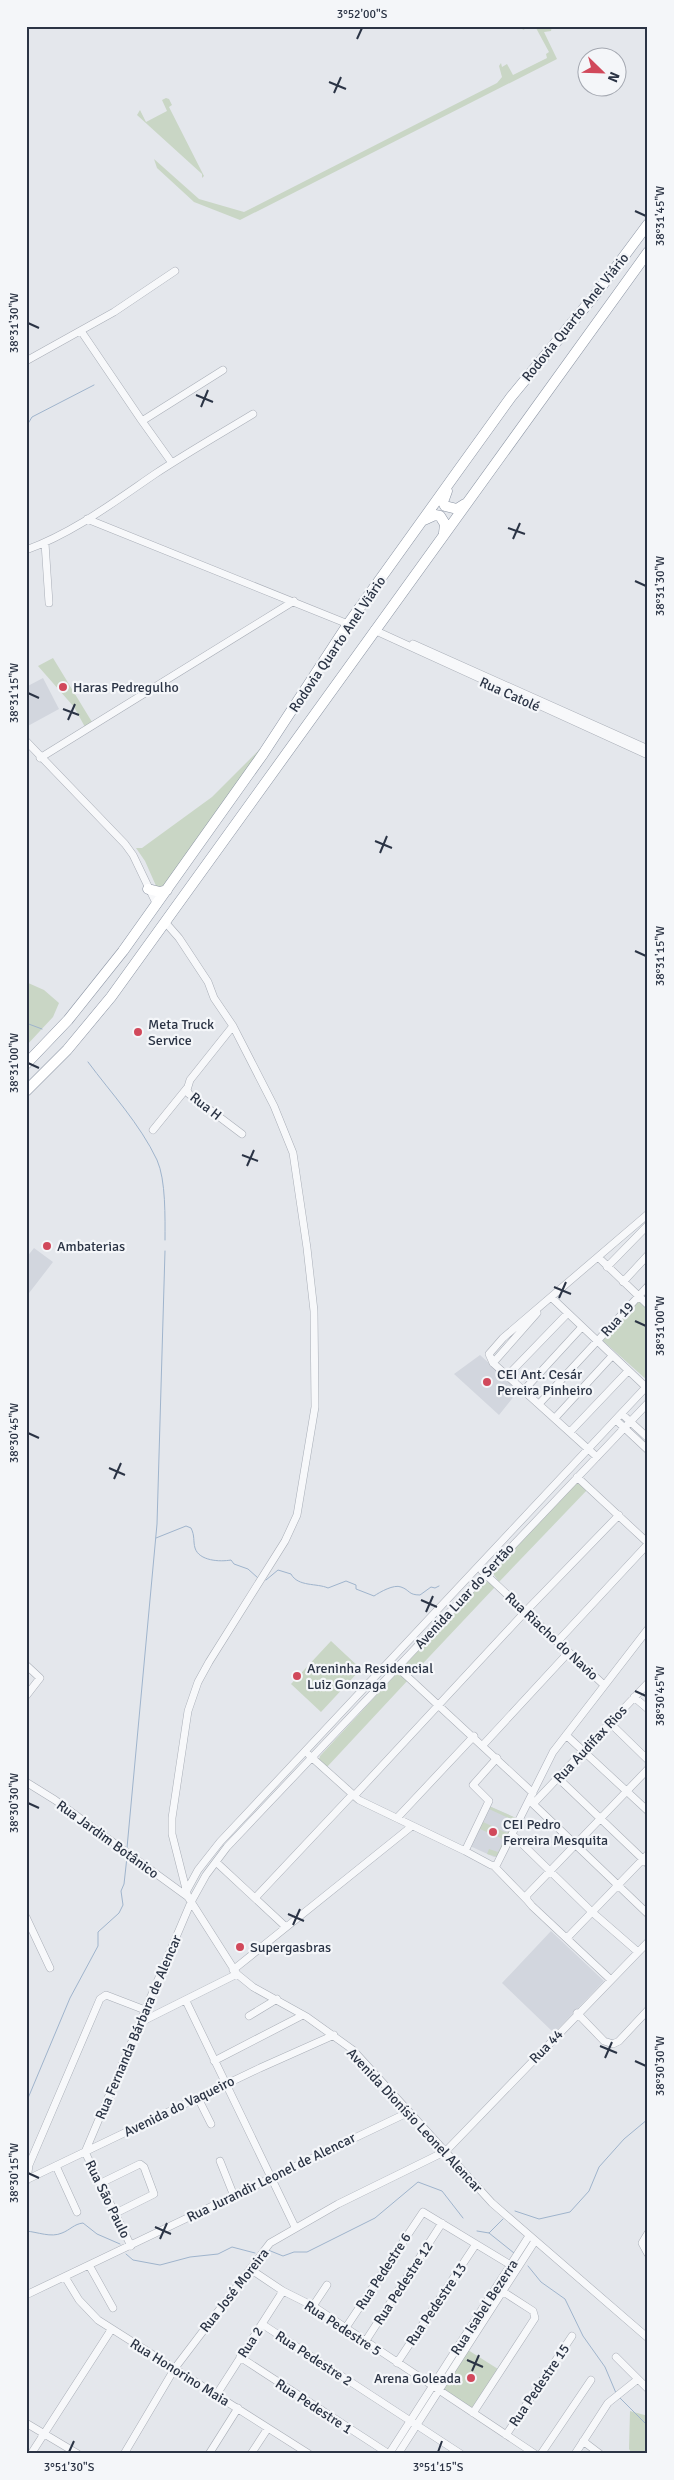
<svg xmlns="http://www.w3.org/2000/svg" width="674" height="2480" font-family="Signika,sans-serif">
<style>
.built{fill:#d2d6de}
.green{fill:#c9d6c5}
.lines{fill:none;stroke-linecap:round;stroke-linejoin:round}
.stream{stroke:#9fb4cc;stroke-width:1}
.minor-casing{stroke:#a9aeb7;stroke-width:8}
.highway-casing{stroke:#8b94a3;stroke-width:11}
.minor{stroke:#f7f8fa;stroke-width:7}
.highway{stroke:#fff;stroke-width:10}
.ticks{fill:none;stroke:#2b3445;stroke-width:2}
.poi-dot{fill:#d1495b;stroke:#f4f6f9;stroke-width:2}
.labels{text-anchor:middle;stroke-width:4.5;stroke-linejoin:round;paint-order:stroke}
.street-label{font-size:14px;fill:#2b3445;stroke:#f4f6f9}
.poi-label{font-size:14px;fill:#2b3445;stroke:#f4f6f9;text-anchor:start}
.neatline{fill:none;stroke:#2b3445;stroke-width:2}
.ticks-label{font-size:12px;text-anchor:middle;fill:#2b3445}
</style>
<rect width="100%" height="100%" fill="#e4e7ec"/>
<!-- built -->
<path class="built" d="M43,678l16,31 -33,18v-40z
M34,1248l19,14 -27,35v-39z
M480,1355l39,35 -20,25 -45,-41z
M489,1806l27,12 -18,39h-4l-24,-11z
M551,1931l53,50 -50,52 -52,-50z"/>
<!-- green -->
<path class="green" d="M521,26h31l-1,5 -7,1 13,27 -317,161 -46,-18 -37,-34 -3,-9 45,40 45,13 253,-129 5,-6 -3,-11 2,-3 1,4 5,-3 6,11 34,-17 -1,-4 3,-2 -13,-24 -4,1 -1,-3 -8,4z
M166,98l3,1 3,6 -3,2 35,69 -2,2v-4l-65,-59 3,-5 6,12 21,-11 -5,-11z
M53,658l39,64 -7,5 -11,-20 -36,-41z
M270,739l-107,149h-6l-12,-27 -9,-13h6l70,-51z
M26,982l18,8 15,13 -6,14 -27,29z
M638,1299l10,9v73l-47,-42z
M578,1480l10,9 -89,93 -8,-11z
M483,1579l12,8 -82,87 -7,-7v-3z
M331,1641l30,28 -40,43 -30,-28z
M398,1672l11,7 -82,88 -8,-7 1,-4z
M489,1806l27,12 -18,39 -11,-3 2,-5 9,3 6,-12 -9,-5 3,-6 9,4 6,-13 -24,-11 -6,13 9,4 -3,7 -9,-4 -7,12z
M468,2350l30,19 -26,39 -29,-19z
M630,2411l18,5v38h-16l-3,-5z"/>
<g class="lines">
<!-- stream -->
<path class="stream" d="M26,427l6,-10 62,-32
M26,1023l16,6
M88,1062c23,31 52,62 69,98 9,20 8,58 8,80
M156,1538l30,-12 5,2c4,8 2,13 4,20 4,13 25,14 36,12l3,4 14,5 10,9
M266,1580l12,-10 13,4c7,13 26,9 37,14l18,-7 10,4v4l18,7c6,-4 20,-12 27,-9 9,3 7,8 19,8l11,-8 4,1 4,-2
M127,1848l30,-324 8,-273
M26,2103l44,-105 28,-52v-14l21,-19 4,-8 -2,-14 3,-7 3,-27
M26,2190l2,9 -2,7
M515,2211l24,8 31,-7 19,-21 10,-24 25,-28 24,-20
M26,2231c12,1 25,7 36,2 8,-3 12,-9 21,-10l14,11 23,10
M477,2231l12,2 14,-14
M489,2233l25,20
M268,2250l15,6 11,-4h13l68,-34 43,-36 24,9 21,27
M126,2254l7,6 27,5 30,-8 28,-3 14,-7 23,6
M528,2266l13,16 24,17 18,37 22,31 11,26
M620,2398l28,28"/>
<!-- minor casing -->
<g class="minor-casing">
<path id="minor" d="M81,331l61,90
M26,361l88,-49 61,-41
M172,463l-30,-42 81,-51
M87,519l261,105
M45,543l4,60
M26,550c47,-17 88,-48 129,-76 32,-21 65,-40 98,-60
M374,630l274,125
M413,644l235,105
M26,741l99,103 8,11 24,50
M40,758l254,-157
M165,922l14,16 29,44 6,16 19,28 41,80 19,47 14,95 7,63 1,96 -18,108 -12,26 -76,121 -11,20 -10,29 -16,107v16l16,63 49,77 16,13 54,30 46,33 139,153 156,135
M233,1026l-43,54 -3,10 2,4 53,40
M153,1130l34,-42
M598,1257l50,48
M607,1267l41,-42
M623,1282l25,-27
M551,1297l97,92
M493,1363l44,-50
M507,1376l60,-62
M524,1390l57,-62
M539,1404l109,-118
M622,1414l26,24
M555,1418l57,-62
M616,1420l32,30
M570,1432l58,-61
M597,1457l-104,-94 -4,-9 14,-16 145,-124
M577,1477l71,66
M482,1571l122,114
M557,1642l91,-98
M26,1665l14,13 -14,18
M397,1667l136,126
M634,1697l14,12
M610,1723l38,37
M566,1735l82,76
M483,1745l85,-92
M309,1755l50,45 106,51 26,14 5,1 57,-114 95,-123
M558,1778l90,86
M26,1782l29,18 133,97
M354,1796l171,-184 94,-97
M531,1802l117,112
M533,1804l115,-121
M397,1818l77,-82
M513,1835l79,77 46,40
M465,1851l24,-50 -16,-16 24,-27
M216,1862l70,65
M494,1866l33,34
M186,1892l12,-22 22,-28 428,-457
M255,1898l97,-103
M26,1917l24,51
M567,1938l81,-84
M233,1970l179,-144
M611,1980l-79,-74 -5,-6v-5l121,-126
M186,2001l109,226
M577,2013l27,28 9,3 6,-3 29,-31
M249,2016l28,-17
M141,2022l96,-48
M214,2061l89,-46
M198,2098l13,26
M220,2161l14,35
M56,2166l21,46
M26,2180l234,-112 74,-33
M27,2180l2,-15 71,-166 6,-4 39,15
M101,2183l39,-19 4,3 10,27 -38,19
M648,2233l-6,10 6,11
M131,2246l-46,-94 106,-250 15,-27 21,-28 421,-444
M89,2265l24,43
M250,2269l33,22 30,15 222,148
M65,2277l14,23 19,20 211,134
M26,2295l383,-183
M313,2306l14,-21
M262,2324l199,130
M345,2329l78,-117 91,55
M365,2342l77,-119
M240,2357l149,97
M616,2357l32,32
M397,2363l79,-119
M217,2394l66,-103
M473,2413l62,-95 -2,-7 -31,-20
M26,2423l52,31
M506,2435l66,-99
M583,2441l17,13
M31,2454l80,-124
M124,2454l51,-86 95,-125 68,-39 108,-53 202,-209
M209,2454l29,-46
M251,2454l17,-26
M389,2454l140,-218
M398,2454l137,-213
M541,2454l50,-74
M575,2454l33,-51 30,-24"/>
</g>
<!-- highway casing -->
<g class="highway-casing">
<path id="highway" d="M447,491l-4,11 2,4 12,3 8,-5
M424,520l11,-5 5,1 5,8 -1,9
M148,889l12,3 7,-2
M26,1064l42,-44 55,-69 140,-197 85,-130 109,-152 54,-75 88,-107 49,-66
M26,1091l41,-41 44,-53 537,-745"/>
</g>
<!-- minor -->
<use href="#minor" class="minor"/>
<!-- highway -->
<use href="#highway" class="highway"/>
</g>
<!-- ticks -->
<path class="ticks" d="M357,39l5,-11M329,82l17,7M334,93l7,-16M635,211l11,5M28,323l11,5M196,395l17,7M201,407l7,-17M508,528l17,6M513,539l7,-16M635,581l11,5M28,693l11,5M63,709l16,6M68,720l7,-16M375,841l17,7M380,853l7,-17M635,951l11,5M28,1063l11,5M242,1155l16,6M247,1166l7,-16M554,1287l17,7M559,1298l7,-16M635,1321l11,5M28,1433l11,5M109,1468l16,7M114,1479l7,-16M421,1600l16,7M426,1612l7,-16M635,1691l11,5M28,1803l11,5M288,1914l16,7M293,1925l7,-16M600,2046l17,7M605,2058l7,-16M635,2061l11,5M28,2173l11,5M155,2227l16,7M160,2239l7,-16M467,2360l16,7M472,2371l7,-16M69,2452l5,-11M438,2452l4,-11"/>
<!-- markers -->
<g class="poi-dot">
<circle cx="63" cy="687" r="5"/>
<circle cx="138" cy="1032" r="5"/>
<circle cx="47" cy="1246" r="5"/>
<circle cx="487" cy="1382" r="5"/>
<circle cx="297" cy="1676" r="5"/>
<circle cx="493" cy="1832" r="5"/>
<circle cx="240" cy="1947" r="5"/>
<circle cx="471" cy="2378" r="5"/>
</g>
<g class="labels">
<!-- street labels -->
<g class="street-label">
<text transform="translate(575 317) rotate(-51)" y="5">Rodovia Quarto Anel Viário</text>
<text transform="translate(337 644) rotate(-56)" y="5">Rodovia Quarto Anel Viário</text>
<text transform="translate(510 694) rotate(24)" y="5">Rua Catolé</text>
<text transform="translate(206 1106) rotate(38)" y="5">Rua H</text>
<text transform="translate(617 1319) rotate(-48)" y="5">Rua 19</text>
<text transform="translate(464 1596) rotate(-47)" y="5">Avenida Luar do Sertão</text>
<text transform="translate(552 1636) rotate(43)" y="5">Rua Riacho do Navio</text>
<text transform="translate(590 1744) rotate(-47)" y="5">Rua Audifax Rios</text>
<text transform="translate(108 1839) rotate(36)" y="5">Rua Jardim Botânico</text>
<text transform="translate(138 2027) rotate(-67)" y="5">Rua Fernanda Bárbara de Alencar</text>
<text transform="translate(546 2046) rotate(-46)" y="5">Rua 44</text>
<text transform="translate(179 2106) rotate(-26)" y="5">Avenida do Vaqueiro</text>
<text transform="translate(415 2120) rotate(47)" y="5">Avenida Dionísio Leonel Alencar</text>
<text transform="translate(271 2177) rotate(-26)" y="5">Rua Jurandir Leonel de Alencar</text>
<text transform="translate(108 2199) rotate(64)" y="5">Rua São Paulo</text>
<text transform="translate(383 2271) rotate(-57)" y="5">Rua Pedestre 6</text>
<text transform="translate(403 2283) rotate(-57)" y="5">Rua Pedestre 12</text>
<text transform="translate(234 2290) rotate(-52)" y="5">Rua José Moreira</text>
<text transform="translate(436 2304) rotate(-56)" y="5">Rua Pedestre 13</text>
<text transform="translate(484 2307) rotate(-57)" y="5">Rua Isabel Bezerra</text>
<text transform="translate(343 2328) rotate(33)" y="5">Rua Pedestre 5</text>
<text transform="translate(250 2342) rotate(-57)" y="5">Rua 2</text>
<text transform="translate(314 2358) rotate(33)" y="5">Rua Pedestre 2</text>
<text transform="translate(180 2372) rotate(32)" y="5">Rua Honorino Maia</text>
<text transform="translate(539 2385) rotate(-56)" y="5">Rua Pedestre 15</text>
<text transform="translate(314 2406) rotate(33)" y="5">Rua Pedestre 1</text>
</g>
<!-- poi labels -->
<g class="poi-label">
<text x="73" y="692">Haras Pedregulho</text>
<text x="148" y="1029">Meta Truck<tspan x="148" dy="16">Service</tspan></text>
<text x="57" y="1251">Ambaterias</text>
<text x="497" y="1379">CEI Ant. Cesár<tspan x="497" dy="16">Pereira Pinheiro</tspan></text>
<text x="307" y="1673">Areninha Residencial<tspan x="307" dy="16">Luiz Gonzaga</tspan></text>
<text x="503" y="1829">CEI Pedro<tspan x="503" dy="16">Ferreira Mesquita</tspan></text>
<text x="250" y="1952">Supergasbras</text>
<text x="461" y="2383" text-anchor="end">Arena Goleada</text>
</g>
</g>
<!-- border -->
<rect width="674" height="2480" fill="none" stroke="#f4f6f9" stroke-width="55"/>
<!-- north arrow -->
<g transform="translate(602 72) rotate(113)"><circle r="24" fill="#f4f6f9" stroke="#a4a8b1"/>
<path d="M0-4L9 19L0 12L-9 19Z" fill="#d1495b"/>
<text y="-8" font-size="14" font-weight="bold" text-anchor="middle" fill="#2b3445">N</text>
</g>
<rect x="28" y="28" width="618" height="2424" class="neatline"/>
<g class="ticks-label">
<text x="362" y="18">3°52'00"S</text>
<text transform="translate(660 216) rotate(-90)" y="4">38°31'45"W</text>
<text transform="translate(14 323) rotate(-90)" y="4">38°31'30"W</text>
<text transform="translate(660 586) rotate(-90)" y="4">38°31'30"W</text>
<text transform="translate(14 693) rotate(-90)" y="4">38°31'15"W</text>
<text transform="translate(660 956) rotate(-90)" y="4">38°31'15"W</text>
<text transform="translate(14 1063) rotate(-90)" y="4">38°31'00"W</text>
<text transform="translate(660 1326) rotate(-90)" y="4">38°31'00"W</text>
<text transform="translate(14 1433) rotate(-90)" y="4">38°30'45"W</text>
<text transform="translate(660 1696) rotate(-90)" y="4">38°30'45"W</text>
<text transform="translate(14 1803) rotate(-90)" y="4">38°30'30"W</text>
<text transform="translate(660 2066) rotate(-90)" y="4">38°30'30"W</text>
<text transform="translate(14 2173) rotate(-90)" y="4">38°30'15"W</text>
<text x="69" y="2471">3°51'30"S</text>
<text x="438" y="2471">3°51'15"S</text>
</g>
</svg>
